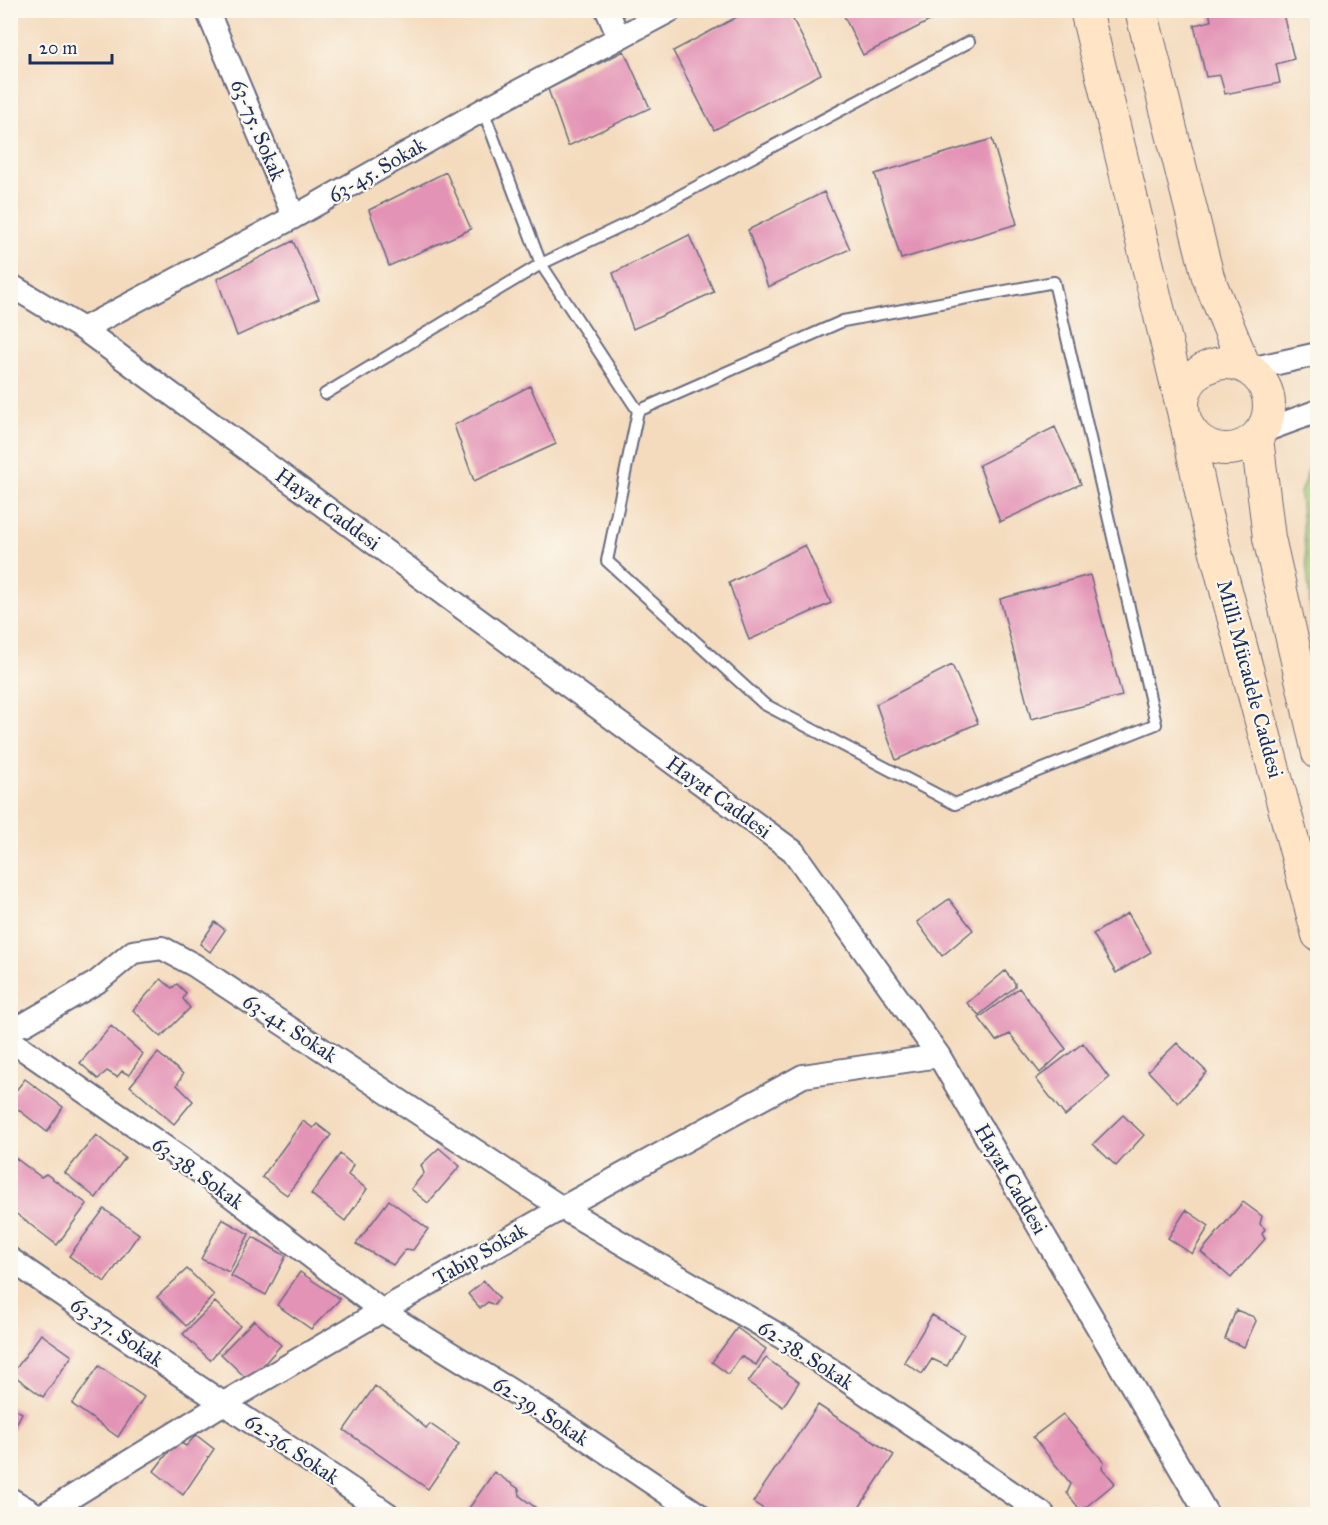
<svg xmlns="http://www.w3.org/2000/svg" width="1328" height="1525" font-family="'IM FELL Great Primer',serif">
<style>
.green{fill:#aad17c;stroke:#62806d;stroke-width:1.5}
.building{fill:#e393b5}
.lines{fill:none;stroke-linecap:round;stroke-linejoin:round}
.lane-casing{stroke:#676b80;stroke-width:14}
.street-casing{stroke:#676b80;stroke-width:26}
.secondary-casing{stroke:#676b80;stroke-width:34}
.lane{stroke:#fff;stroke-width:10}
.street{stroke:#fff;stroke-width:22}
.secondary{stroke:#ffe4c6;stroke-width:32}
.labels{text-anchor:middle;stroke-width:4.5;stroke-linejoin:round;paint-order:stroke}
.street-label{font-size:21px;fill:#1b2f5e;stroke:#fbf7ec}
</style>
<rect width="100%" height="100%" fill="#fbf7ec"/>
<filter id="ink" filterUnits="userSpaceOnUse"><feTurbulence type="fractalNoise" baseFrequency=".0167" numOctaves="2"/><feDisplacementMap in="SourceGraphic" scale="12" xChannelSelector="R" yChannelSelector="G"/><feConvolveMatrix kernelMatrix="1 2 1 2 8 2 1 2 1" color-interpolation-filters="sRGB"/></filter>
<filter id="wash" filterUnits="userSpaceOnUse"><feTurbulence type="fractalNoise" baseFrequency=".008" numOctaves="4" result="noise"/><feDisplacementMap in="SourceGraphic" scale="24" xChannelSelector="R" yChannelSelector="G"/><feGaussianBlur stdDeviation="1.35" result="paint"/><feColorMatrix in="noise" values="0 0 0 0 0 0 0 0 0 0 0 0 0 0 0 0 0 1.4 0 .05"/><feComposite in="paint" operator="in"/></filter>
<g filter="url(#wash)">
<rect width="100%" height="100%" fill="#f4dbbe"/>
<!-- green -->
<path class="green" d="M1317,448h1l-1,192 -6,-30 -11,-117z"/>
<g id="blocks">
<!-- building -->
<path class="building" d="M750,10h38l33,64 -107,56 -41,-79z
M841,10h110l-88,45z
M1209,10h73l12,49 -18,5 4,19 -55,11 -5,-19 -14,2 -12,-52 17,-4z
M624,51l26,57 -82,38 -20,-57z
M992,139l25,85 -116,35 -26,-85z
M446,172l25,57 -82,37 -20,-56z
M824,192l26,57 -82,38 -20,-57z
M689,235l25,57 -81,37 -20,-56z
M293,241l26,58 -82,37 -20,-57z
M530,386l26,58 -82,37 -20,-56z
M1055,427l26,57 -81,38 -21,-57z
M805,545l26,58 -82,37 -20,-57z
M1090,575l32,121 -91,23 -31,-120z
M952,665l26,58 -82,37 -20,-56z
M949,899l24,31 -31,26 -25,-34z
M1128,913l23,39 -35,21 -23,-39z
M215,922l10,8 -15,22 -10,-8z
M1005,971l10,12v4l-36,28 -12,-12z
M161,979l11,9 5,-4 9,9 -3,6 7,9 -29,29 -28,-27z
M1019,988l47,61 -26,24 -30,-39 -14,7 -17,-23z
M111,1026l32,28 -14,21 -7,-4 -5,6 -10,-6 -9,8 -18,-16z
M1083,1043l26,35 -44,38 -29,-37z
M1177,1043l30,29 -29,31 -30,-32z
M158,1053l25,21 -6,11 16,16 -19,23 -44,-38z
M25,1079l38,28 -16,25 -37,-29v-5z
M1123,1115l21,20 -28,31 -23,-22z
M303,1121l10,7 4,-4 14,11 -44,60 -25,-18z
M96,1135l29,23 -29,40 -31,-25z
M439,1148l21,18 -32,37 -17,-14 13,-16 -3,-8z
M10,1154l31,23 5,-3 41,30 -30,41 -47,-36z
M340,1154l13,11 -5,10 19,14 -22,32 -34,-27z
M389,1200l39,29 -15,21 -7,-1 -13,16 -37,-21z
M1243,1202l19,14 -2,8 5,5 -3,5 3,5 -34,39 -30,-26z
M104,1209l35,25 -34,48 -36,-26z
M1186,1210l23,16 -17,28 -24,-16z
M222,1219l27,15 -20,38 -28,-13z
M253,1237l33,19 -20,39 -35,-19z
M187,1269l27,26 -28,31 -29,-29z
M300,1272l40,27 -29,30 -34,-24z
M484,1281l15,17 -5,7 -6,-3 -8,6 -12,-14z
M215,1302l25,24 -30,34 -27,-26z
M1236,1310l18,7 2,4 -12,26 -19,-8z
M932,1315l32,19 -17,32 -15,-7 -10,15 -18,-12z
M254,1320l27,25 -32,36 -28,-27z
M737,1328l29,21 -10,16 -15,-9 -13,18 -16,-12z
M41,1334l31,22 -29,41 -31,-23z
M766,1358l33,24 -16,25 -35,-25z
M99,1366l45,31 -26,40 -46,-33z
M375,1386l51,42 4,-4 29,20 -31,45 -84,-59z
M818,1405l76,50 -39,59h-84l-18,-12z
M10,1406l12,7 -12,23z
M1063,1414l41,48 -2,6 13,15 -34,28 -14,-18 4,-9 -38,-47z
M196,1435l18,14 -31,46 -29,-24 23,-30 9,5z
M494,1472l25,17 1,7 23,17 6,-3 7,4h-91z"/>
</g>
</g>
<g filter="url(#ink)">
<use href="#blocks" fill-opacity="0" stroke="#676b80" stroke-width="1.5"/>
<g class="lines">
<!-- lane casing -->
<g class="lane-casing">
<path id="lane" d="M483,110l58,154 97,147
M1054,282l102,442 -201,80 -191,-100 -157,-143 31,-150 205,-90z
M325,394l216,-130 97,-46 331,-176"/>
</g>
<!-- street casing -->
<g class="street-casing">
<path id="street" d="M207,10l87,207
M607,10l12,28
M10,285l73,44 710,522 146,205 268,458
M83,329l211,-112 189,-107 188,-100
M1250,369l68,-15
M1261,432l57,-21
M10,1027l15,-3 72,-42 36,-30 29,-4 32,17 368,243 228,134 253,172
M10,1040l182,126 190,145 178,110 138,93
M10,1259c125,87 253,170 378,255
M10,1499l25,15
M44,1514l180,-111 166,-97 172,-98 241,-132 136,-20"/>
</g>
<!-- secondary casing -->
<g class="secondary-casing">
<path id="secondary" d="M1086,10l97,401
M1141,10l67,267 37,90
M1183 406a43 43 0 1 1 86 0a43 43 0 1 1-86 0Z
M1186,422l20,93 112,420
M1257,438l12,100 49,215"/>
</g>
<!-- lane -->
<use href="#lane" class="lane"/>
<!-- street -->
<use href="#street" class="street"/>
<!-- secondary -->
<use href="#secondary" class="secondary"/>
</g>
</g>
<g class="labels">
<!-- street labels -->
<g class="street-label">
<text transform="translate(258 130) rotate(67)" y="7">63-75. Sokak</text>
<text transform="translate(377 170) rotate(-30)" y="7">63-45. Sokak</text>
<text transform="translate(328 509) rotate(36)" y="7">Hayat Caddesi</text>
<text transform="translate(1250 679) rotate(75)" y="7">Milli Mücadele Caddesi</text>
<text transform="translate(719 797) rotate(36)" y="7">Hayat Caddesi</text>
<text transform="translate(290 1028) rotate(33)" y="7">63-41. Sokak</text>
<text transform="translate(198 1173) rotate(36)" y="7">63-38. Sokak</text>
<text transform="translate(1011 1179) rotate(60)" y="7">Hayat Caddesi</text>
<text transform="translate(480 1254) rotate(-30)" y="7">Tabip Sokak</text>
<text transform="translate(117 1332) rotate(34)" y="7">63-37. Sokak</text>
<text transform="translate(806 1355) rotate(33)" y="7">62-38. Sokak</text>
<text transform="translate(541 1411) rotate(33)" y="7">62-39. Sokak</text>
<text transform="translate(292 1449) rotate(34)" y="7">62-36. Sokak</text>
</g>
</g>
<!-- margin -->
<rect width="1328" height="1525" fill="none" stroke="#fbf7ec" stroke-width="36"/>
<!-- scale -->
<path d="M30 54v9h82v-9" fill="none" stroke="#1b2f5e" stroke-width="3"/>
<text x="39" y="54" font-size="18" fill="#1b2f5e" stroke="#fbf7ec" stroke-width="4.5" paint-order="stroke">20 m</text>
</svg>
